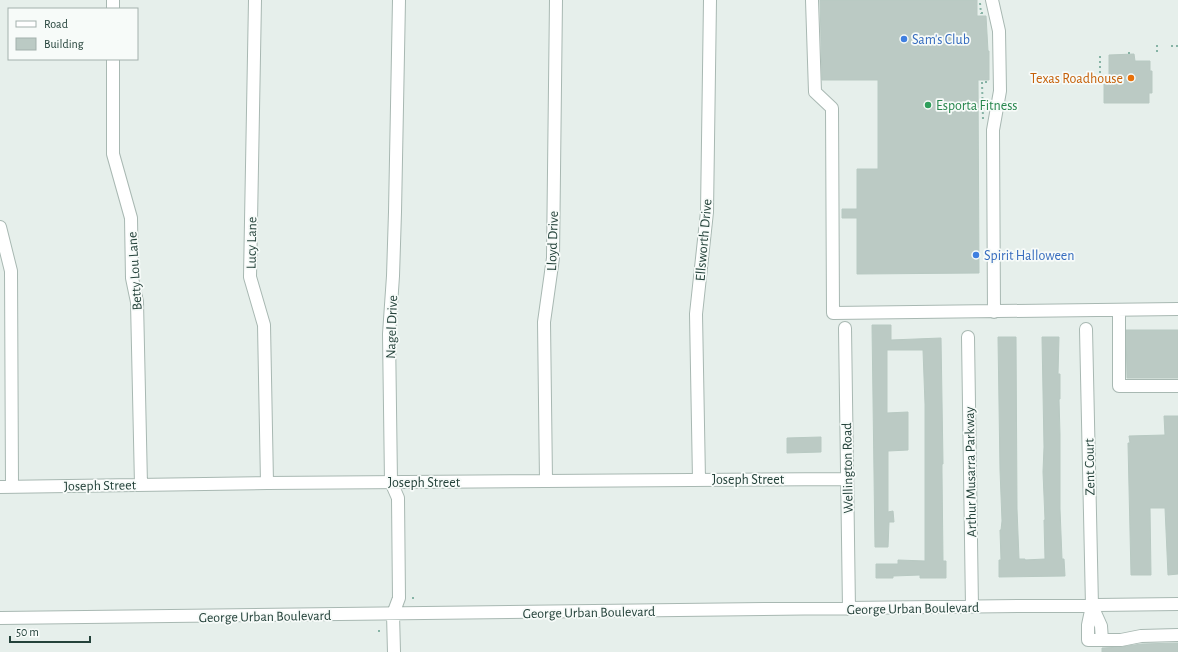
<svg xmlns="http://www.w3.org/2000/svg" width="1178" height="652" font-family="'Alegreya Sans',sans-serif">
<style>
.building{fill:#bbcac4;stroke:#b8c9c2}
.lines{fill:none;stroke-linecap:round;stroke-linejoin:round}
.minor-casing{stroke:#a8b8b2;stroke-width:14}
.path{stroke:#86b3a5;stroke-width:2;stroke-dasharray:2 3;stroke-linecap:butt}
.minor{stroke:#fff;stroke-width:12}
.shop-dot{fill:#3f7fe0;stroke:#f7fbf9;stroke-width:1.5}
.food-dot{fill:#e8710a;stroke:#f7fbf9;stroke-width:1.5}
.leisure-dot{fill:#2e9e5b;stroke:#f7fbf9;stroke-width:1.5}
.labels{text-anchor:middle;stroke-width:3.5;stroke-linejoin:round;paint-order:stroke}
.shop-label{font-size:14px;fill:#366cbe;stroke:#f7fbf9;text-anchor:start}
.food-label{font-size:14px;fill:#c56008;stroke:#f7fbf9;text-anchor:end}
.leisure-label{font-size:14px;fill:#27864d;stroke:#f7fbf9;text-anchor:start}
.street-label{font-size:14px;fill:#24423a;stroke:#f7fbf9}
</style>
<rect width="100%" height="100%" fill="#e6efeb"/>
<!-- building -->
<path class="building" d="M820,0h157v16h9l2,35h1v29h-11l1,193 -122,1v-56h-15v-9h15v-40h21v-89h-56z
M1134,54l1,7h15v10h2v22h-3v10h-45v-19h5v-29z
M872,325h19v15l50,-2 2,126h-1v8l1,89h3v17h-26v-3l-27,1v2h-17v-14h22v-4l27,1v-157l-2,-54h-36v63l21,-1v38l-20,1v61l5,-1 1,11h-5l-1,25h-13z
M1126,330h52v48h-51z
M998,337h18l1,172 2,50h6v1l20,-1 -1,-39h1l-2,-48 1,-25 -2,-110h17l-1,37h2v25h-1l1,36v74l2,50h2l1,17 -66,1v-17h2l-1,-30h1l1,-9 -2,-51z
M1164,416h14v158l-10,1 -3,-67h-15l1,67h-20l-3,-132h2l-1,-7 36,-1z
M821,437v15l-34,1v-15z
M1178,643v9h-76v-4l20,-1 19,-3z"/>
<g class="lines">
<!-- minor casing -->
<g class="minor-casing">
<path id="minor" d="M113,0v9
M255,0l-5,277 14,48 3,158
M812,0l3,92 17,16 1,205 345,-4
M992,0l7,31 1,60 -7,39 1,182
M113,59v95l18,64 1,60 5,24 4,183
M0,227l11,44 1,215
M1119,310v76h59
M845,328l4,281
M1086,329l6,277 -4,19v15h33l20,-4 37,-1
M968,337l4,270
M699,480l-3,-166 11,-102 3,-212
M546,481l-2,-159 9,-64 3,-258
M0,487l267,-4 580,-4
M1092,606l9,20 1,14
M0,618l1178,-14
M394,652l-1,-38 6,-16 -1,-100 -7,-16 -2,-148 4,-58 2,-64 4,-212"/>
</g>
<!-- path -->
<path class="path" d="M980,3l1,10h3
M1171,46h7
M1129,52v2
M1157,52v-7h1
M1100,56v30
M983,119l-1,-37h7
M412,598h3
M379,630v3h2"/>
<!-- minor -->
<use href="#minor" class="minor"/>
</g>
<!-- markers -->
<g class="shop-dot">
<circle cx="904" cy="39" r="4"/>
<circle cx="976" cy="255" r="4"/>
</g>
<circle class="food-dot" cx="1131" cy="78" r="4"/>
<circle class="leisure-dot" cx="928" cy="105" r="4"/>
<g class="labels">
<!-- shop labels -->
<g class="shop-label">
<text x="912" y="44">Sam's Club</text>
<text x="984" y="260">Spirit Halloween</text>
</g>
<!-- food labels -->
<g class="food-label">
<text x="1123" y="83">Texas Roadhouse</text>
</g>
<!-- leisure labels -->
<g class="leisure-label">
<text x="936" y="110">Esporta Fitness</text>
</g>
<!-- street labels -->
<g class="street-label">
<text transform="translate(703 240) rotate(-85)" y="5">Ellsworth Drive</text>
<text transform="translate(552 241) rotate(-88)" y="5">Lloyd Drive</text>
<text transform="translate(251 243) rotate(-89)" y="5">Lucy Lane</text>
<text transform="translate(134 271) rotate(-94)" y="5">Betty Lou Lane</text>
<text transform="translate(391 327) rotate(-88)" y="5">Nagel Drive</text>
<text transform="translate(1089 467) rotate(-91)" y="5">Zent Court</text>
<text transform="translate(847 468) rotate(-91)" y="5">Wellington Road</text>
<text transform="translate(970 472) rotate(-91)" y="5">Arthur Musarra Parkway</text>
<text x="748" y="484">Joseph Street</text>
<text x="424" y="487">Joseph Street</text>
<text transform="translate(100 485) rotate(-1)" y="5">Joseph Street</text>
<text transform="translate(913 608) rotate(-1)" y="5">George Urban Boulevard</text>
<text transform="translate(589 612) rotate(-1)" y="5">George Urban Boulevard</text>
<text transform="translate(265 616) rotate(-1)" y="5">George Urban Boulevard</text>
</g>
</g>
<!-- legend -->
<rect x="8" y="8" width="130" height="52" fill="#f7fbf9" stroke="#a3b1ad"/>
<rect x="16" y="21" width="20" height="6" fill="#ffffff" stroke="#a3b1ad"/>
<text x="44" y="28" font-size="12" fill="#24423a">Road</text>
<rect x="16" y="38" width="20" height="12" fill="#bbcac4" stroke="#a3b1ad"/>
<text x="44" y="48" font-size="12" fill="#24423a">Building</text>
<!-- scale -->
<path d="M10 636v6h80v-6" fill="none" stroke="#24423a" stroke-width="2"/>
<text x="16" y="636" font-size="12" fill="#24423a" stroke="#f7fbf9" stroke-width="3" paint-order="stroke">50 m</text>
</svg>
